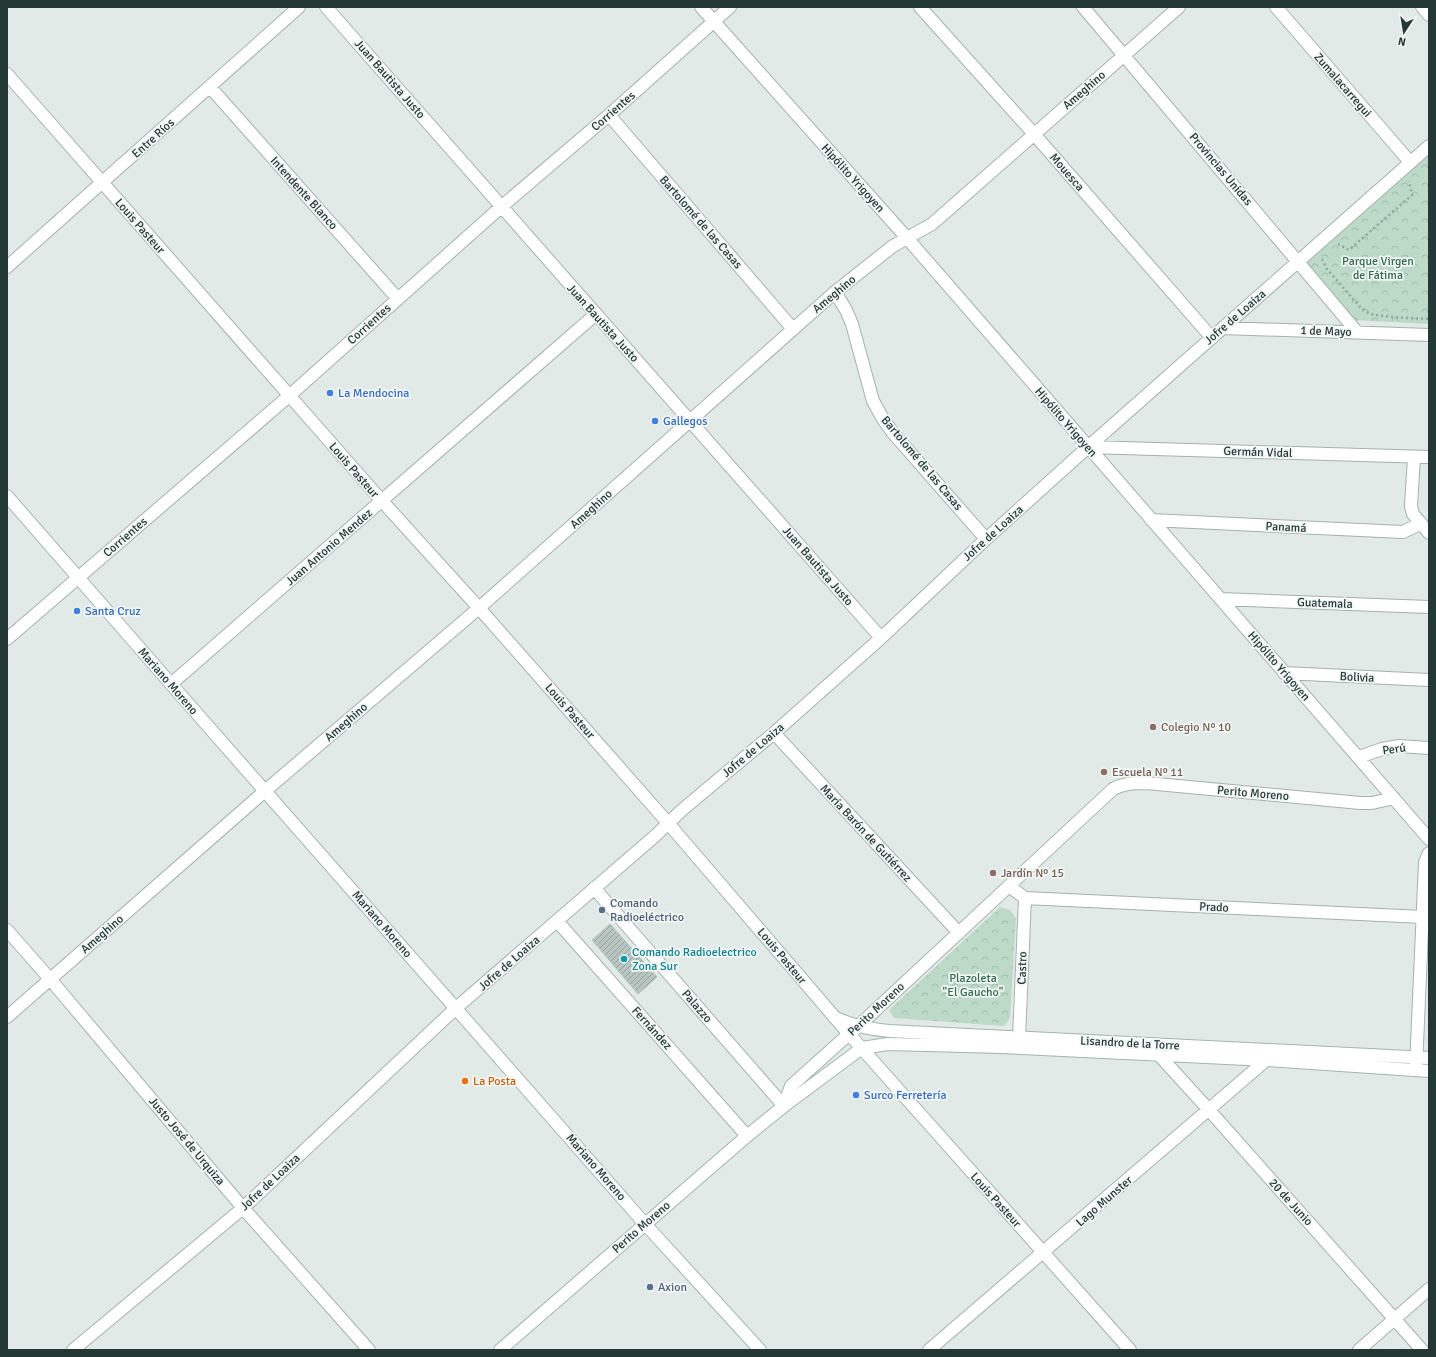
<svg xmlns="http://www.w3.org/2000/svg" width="1436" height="1357" font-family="Signika,sans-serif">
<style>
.park{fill:url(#park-crowns)}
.building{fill:url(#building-hatch);stroke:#b5c3bf}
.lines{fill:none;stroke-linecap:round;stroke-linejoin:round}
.minor-casing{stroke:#a5b1ae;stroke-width:14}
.tertiary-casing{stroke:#a5b1ae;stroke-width:14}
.secondary-casing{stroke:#a2b5b0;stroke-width:14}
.path{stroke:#86aaa2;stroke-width:2.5;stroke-dasharray:2 3;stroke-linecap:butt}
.minor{stroke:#fff;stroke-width:12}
.tertiary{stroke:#fff;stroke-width:12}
.secondary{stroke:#fff;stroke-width:12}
.shop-dot{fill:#3f7fe0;stroke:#f2f7f5;stroke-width:1.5}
.education-dot{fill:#8d6e63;stroke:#f2f7f5;stroke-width:1.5}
.service-dot{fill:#5c6f8a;stroke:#f2f7f5;stroke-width:1.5}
.culture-dot{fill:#0f9aa8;stroke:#f2f7f5;stroke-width:1.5}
.food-dot{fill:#e8710a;stroke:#f2f7f5;stroke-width:1.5}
.labels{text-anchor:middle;stroke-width:3.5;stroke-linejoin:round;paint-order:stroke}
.street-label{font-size:12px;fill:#243936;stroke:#f2f7f5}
.park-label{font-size:12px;fill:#336b4e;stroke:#f2f7f5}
.shop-label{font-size:12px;fill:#366cbe;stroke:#f2f7f5;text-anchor:start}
.education-label{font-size:12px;fill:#785e54;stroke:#f2f7f5;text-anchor:start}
.service-label{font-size:12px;fill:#4e5e75;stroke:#f2f7f5;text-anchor:start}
.culture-label{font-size:12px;fill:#0d838f;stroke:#f2f7f5;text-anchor:start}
.food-label{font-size:12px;fill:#c56008;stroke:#f2f7f5;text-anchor:start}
</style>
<defs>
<pattern id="park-crowns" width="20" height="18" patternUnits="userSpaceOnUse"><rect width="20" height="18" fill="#bdd9c8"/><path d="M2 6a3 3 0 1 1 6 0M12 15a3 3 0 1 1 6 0" fill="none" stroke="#a2bbac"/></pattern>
<pattern id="building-hatch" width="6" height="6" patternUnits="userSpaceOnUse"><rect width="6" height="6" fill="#b8c5c1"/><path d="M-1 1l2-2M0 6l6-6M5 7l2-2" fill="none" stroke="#95a19e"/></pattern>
</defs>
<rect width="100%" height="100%" fill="#e2eae7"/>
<!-- park -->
<path class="park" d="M1429,154v170l-76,-4 -46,-58z
M1000,907l10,3 6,9 -6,99 -6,8 -110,-8 -5,-8z"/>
<!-- building -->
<path class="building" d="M610,924l47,53 -19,17 -46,-54z"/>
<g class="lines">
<!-- minor casing -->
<g class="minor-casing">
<path id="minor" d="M326,7l555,631
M701,7l206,231 522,601
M920,7l114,127 178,204
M1083,7l274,325
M1276,7l134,155
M1422,7l7,8
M210,87l188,212
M609,115l184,214
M7,267l292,-260
M835,292l11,18 6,14 21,77 10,18 10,14 93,106
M1223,328l206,7
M1088,447l341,10
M1414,457l-3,49 2,8 16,19
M1151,520l252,12 17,-8
M1221,599l208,8
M7,639l282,-243 212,-189 108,-92 121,-108
M1284,673l145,7
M171,684l425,-370
M774,733l185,200
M1359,757l23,-8 17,-3 30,2
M1009,886l16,12 398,19
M594,888l190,218
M557,921l190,215
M7,930l43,49 193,229 126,142
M7,1017l258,-226 214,-183 356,-316 58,-46 39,-22 247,-217
M852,1032l261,-243c11,-6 21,-6 33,-6l214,20h12l22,-5
M1019,1038l6,-140
M1159,1055l50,55 213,240
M1416,1067l9,-205 4,-9
M73,1350l170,-142 213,-200 199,-172 27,-26 92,-77 107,-95 105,-99 102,-92 341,-301
M929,1350l343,-295
M1359,1350l70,-61"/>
</g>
<!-- tertiary casing -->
<g class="tertiary-casing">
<path id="tertiary" d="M7,74l375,427 97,107 189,215 181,211 281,316"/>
</g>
<!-- secondary casing -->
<g class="secondary-casing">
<path id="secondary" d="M7,496l164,188 474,540 115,126
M834,1017c18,9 35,12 55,14l540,27
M784,1106l7,-20 58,-52
M500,1350l247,-214 37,-30 78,-58 26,-4 114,3 265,13 162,11"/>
</g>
<!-- path -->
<path class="path" d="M1338,244l11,6 63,-55 -3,-14
M1322,259l5,10 34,39 9,6 21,3 38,2"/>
<!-- minor -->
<use href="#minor" class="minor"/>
<!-- tertiary -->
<use href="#tertiary" class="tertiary"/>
<!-- secondary -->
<use href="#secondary" class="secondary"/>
</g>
<!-- markers -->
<g class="shop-dot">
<circle cx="330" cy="393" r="4"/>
<circle cx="655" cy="421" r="4"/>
<circle cx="77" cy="611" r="4"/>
<circle cx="856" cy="1095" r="4"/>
</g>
<g class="education-dot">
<circle cx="1153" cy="727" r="4"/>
<circle cx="1104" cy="772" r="4"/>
<circle cx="993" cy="873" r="4"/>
</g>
<g class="service-dot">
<circle cx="602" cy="910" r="4"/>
<circle cx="650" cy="1287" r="4"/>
</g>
<circle class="culture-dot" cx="624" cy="959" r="4"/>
<circle class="food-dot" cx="465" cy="1081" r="4"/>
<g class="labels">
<!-- street labels -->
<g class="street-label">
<text transform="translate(390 79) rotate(49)" y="4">Juan Bautista Justo</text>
<text transform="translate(1343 85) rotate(49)" y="4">Zumalacarregui</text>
<text transform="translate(1084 90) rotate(-41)" y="4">Ameghino</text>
<text transform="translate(613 111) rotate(-41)" y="4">Corrientes</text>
<text transform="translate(153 138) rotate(-42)" y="4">Entre Ríos</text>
<text transform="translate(1221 169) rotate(50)" y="4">Provincias Unidas</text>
<text transform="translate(1067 172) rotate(49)" y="4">Mouesca</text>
<text transform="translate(853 178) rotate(48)" y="4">Hipólito Yrigoyen</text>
<text transform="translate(304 193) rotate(48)" y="4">Intendente Blanco</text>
<text transform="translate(701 222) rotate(49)" y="4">Bartolomé de las Casas</text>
<text transform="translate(140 226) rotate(49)" y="4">Louis Pasteur</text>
<text transform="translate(834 294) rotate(-40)" y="4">Ameghino</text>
<text transform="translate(1235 317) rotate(-41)" y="4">Jofre de Loaiza</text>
<text transform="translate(603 323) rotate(48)" y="4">Juan Bautista Justo</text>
<text transform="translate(369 324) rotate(-42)" y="4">Corrientes</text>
<text transform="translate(1326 331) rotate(2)" y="4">1 de Mayo</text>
<text transform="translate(1066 422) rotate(49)" y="4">Hipólito Yrigoyen</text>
<text transform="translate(1258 452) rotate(2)" y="4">Germán Vidal</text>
<text transform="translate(922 463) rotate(50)" y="4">Bartolomé de las Casas</text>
<text transform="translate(354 470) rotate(49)" y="4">Louis Pasteur</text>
<text transform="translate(591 509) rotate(-42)" y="4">Ameghino</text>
<text transform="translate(1286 527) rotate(3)" y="4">Panamá</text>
<text transform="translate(993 533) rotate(-42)" y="4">Jofre de Loaiza</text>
<text transform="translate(125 537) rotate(-41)" y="4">Corrientes</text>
<text transform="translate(329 547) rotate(-41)" y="4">Juan Antonio Mendez</text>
<text transform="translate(818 566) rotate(49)" y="4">Juan Bautista Justo</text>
<text transform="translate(1325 603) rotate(2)" y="4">Guatemala</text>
<text transform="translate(1279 666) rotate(49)" y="4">Hipólito Yrigoyen</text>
<text transform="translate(1357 677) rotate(3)" y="4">Bolivia</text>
<text transform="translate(168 681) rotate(49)" y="4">Mariano Moreno</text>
<text transform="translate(570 711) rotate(49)" y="4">Louis Pasteur</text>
<text transform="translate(346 722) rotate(-41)" y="4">Ameghino</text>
<text transform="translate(1394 749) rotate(-8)" y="4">Perú</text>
<text transform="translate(753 750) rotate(-40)" y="4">Jofre de Loaiza</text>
<text transform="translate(1253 793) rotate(5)" y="4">Perito Moreno</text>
<text transform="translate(866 833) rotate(47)" y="4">María Barón de Gutiérrez</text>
<text transform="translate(1214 907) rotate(3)" y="4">Prado</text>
<text transform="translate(382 924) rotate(49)" y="4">Mariano Moreno</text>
<text transform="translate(102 934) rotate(-41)" y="4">Ameghino</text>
<text transform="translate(782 956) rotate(50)" y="4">Louis Pasteur</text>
<text transform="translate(509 963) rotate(-41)" y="4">Jofre de Loaiza</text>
<text transform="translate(1022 968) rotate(-88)" y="4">Castro</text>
<text transform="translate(697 1006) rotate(49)" y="4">Palazzo</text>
<text transform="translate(876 1009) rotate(-43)" y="4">Perito Moreno</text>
<text transform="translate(652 1028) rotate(48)" y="4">Fernández</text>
<text transform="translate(1130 1043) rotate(3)" y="4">Lisandro de la Torre</text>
<text transform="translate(187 1141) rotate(50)" y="4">Justo José de Urquiza</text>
<text transform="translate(596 1167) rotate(49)" y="4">Mariano Moreno</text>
<text transform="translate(270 1182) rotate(-43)" y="4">Jofre de Loaiza</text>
<text transform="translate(996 1200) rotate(48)" y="4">Louis Pasteur</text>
<text transform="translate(1104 1201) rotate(-41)" y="4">Lago Munster</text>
<text transform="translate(1291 1202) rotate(48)" y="4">20 de Junio</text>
<text transform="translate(641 1227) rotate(-41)" y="4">Perito Moreno</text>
</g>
<!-- park labels -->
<g class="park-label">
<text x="1378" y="265">Parque Virgen<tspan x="1378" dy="14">de Fátima</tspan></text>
<text x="973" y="982">Plazoleta<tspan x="973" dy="14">"El Gaucho"</tspan></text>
</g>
<!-- shop labels -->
<g class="shop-label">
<text x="338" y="397">La Mendocina</text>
<text x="663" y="425">Gallegos</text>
<text x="85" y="615">Santa Cruz</text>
<text x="864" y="1099">Surco Ferretería</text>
</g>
<!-- education labels -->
<g class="education-label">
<text x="1161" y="731">Colegio Nº 10</text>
<text x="1112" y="776">Escuela Nº 11</text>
<text x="1001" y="877">Jardín Nº 15</text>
</g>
<!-- service labels -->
<g class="service-label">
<text x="610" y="907">Comando<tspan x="610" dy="14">Radioeléctrico</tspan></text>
<text x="658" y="1291">Axion</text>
</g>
<!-- culture labels -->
<g class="culture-label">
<text x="632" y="956">Comando Radioelectrico<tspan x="632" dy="14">Zona Sur</tspan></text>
</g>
<!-- food labels -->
<g class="food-label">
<text x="473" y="1085">La Posta</text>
</g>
</g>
<!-- border -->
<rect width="1436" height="1357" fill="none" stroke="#243936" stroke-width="16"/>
<!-- north arrow -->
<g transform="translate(1404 32) rotate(192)" stroke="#f2f7f5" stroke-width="3" paint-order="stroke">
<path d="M0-3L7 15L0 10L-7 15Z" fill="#243936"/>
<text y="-6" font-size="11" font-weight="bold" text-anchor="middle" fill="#243936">N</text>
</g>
</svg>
